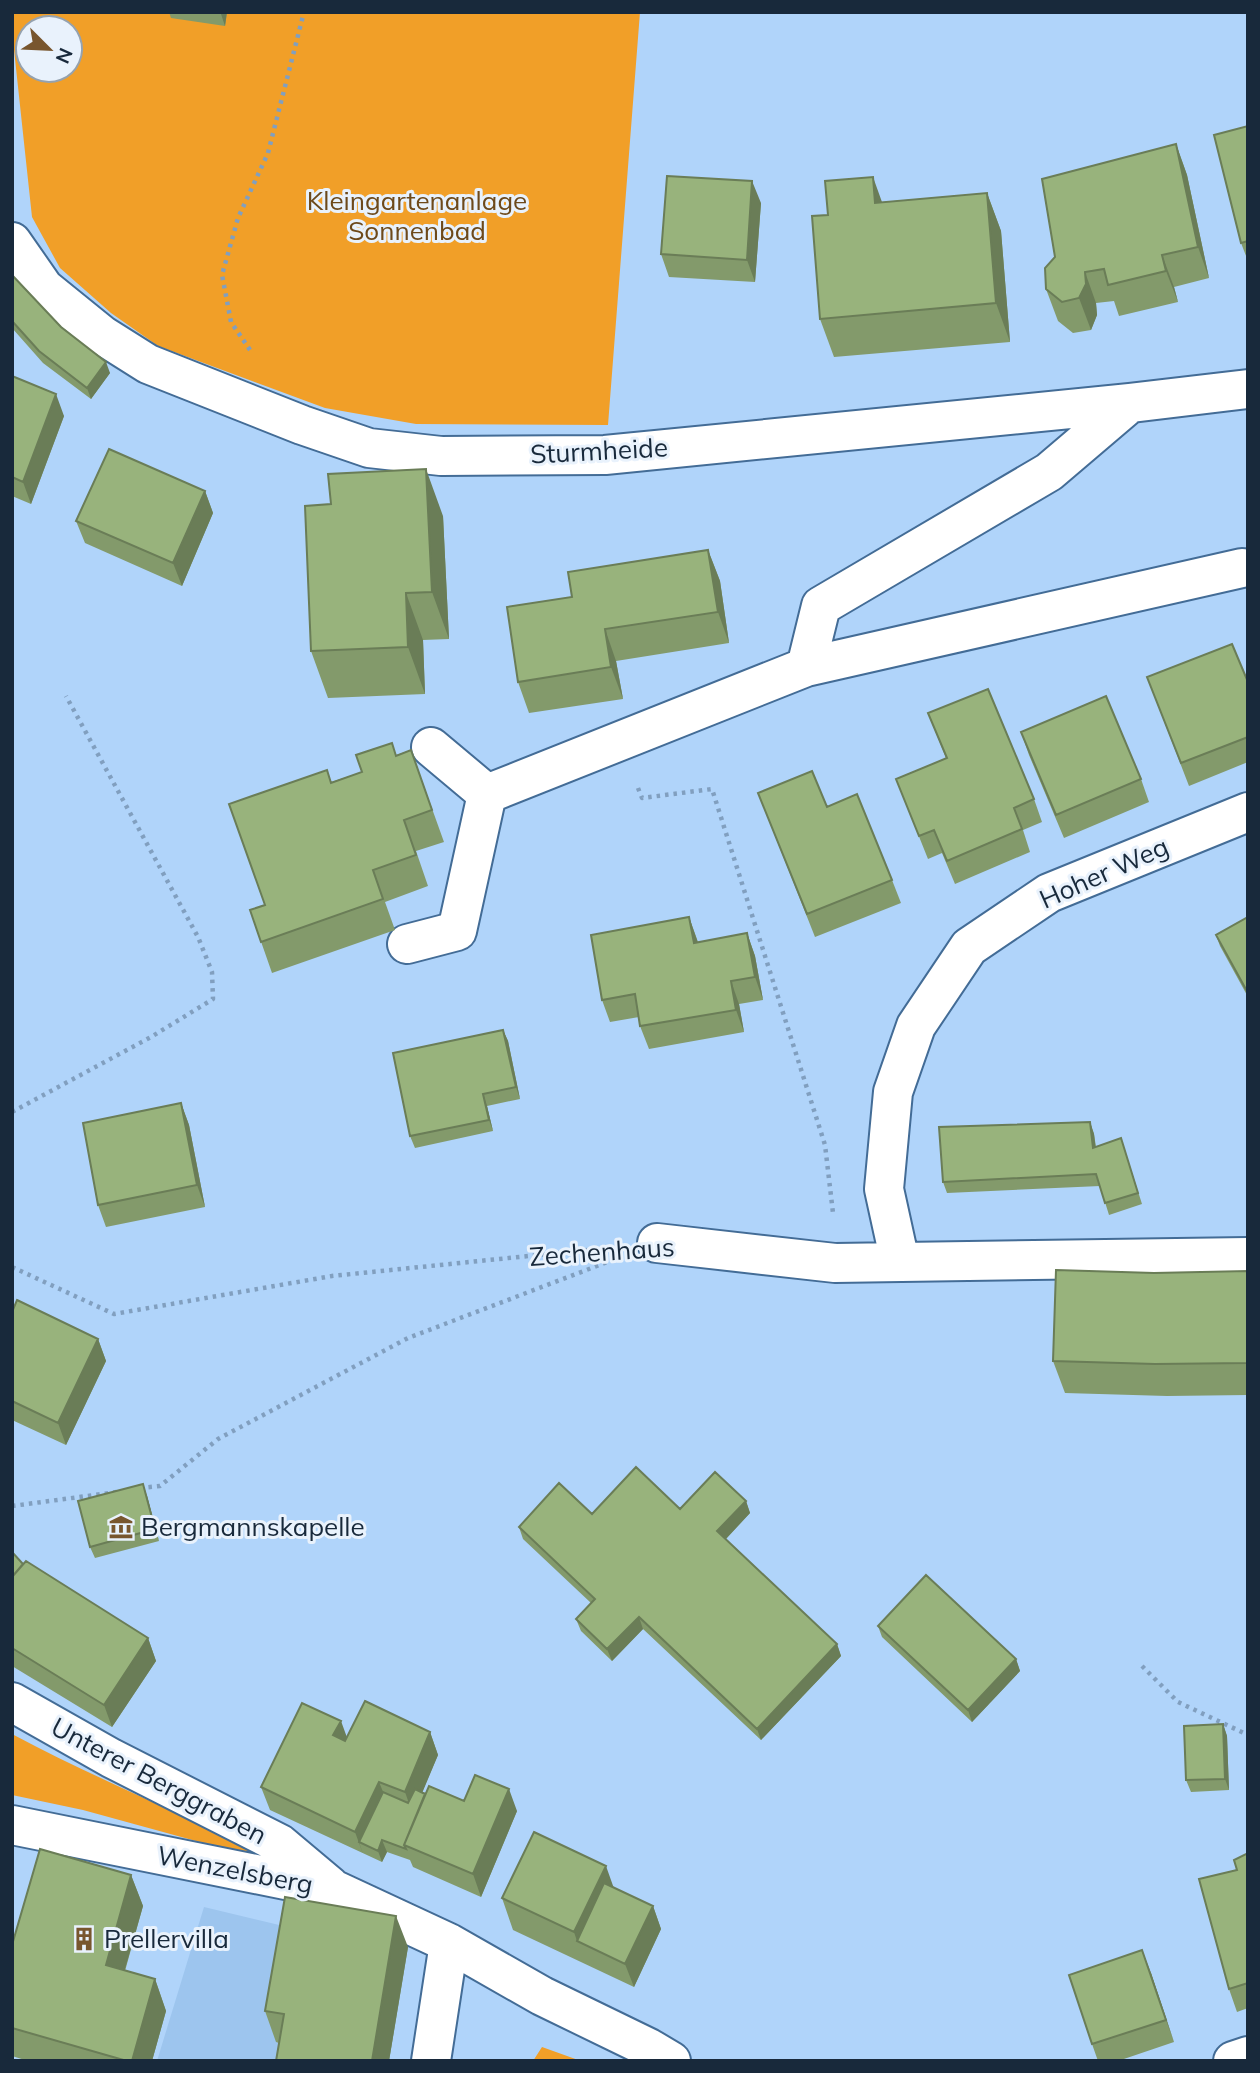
<svg xmlns="http://www.w3.org/2000/svg" width="1260" height="2073" font-family="Mulish,sans-serif">
<style>
.built{fill:#9dc5ee}
.green{fill:#f19f28;fill-rule:evenodd}
.lines{fill:none;stroke-linecap:round;stroke-linejoin:round}
.minor-casing{stroke:#436c96;stroke-width:42}
.path{stroke:#819fbf;stroke-width:4.5;stroke-dasharray:3.5 5;stroke-linecap:butt}
.minor{stroke:#fff;stroke-width:38}
.wall{fill:#839a6b}
.shaded-wall{fill:#6a7d57}
.building{fill:#98b37c;stroke:#6a7d57;stroke-width:2}
.labels{text-anchor:middle;stroke-width:6;stroke-linejoin:round;paint-order:stroke}
.park-label{font-size:26px;fill:#6d491a;stroke:#e9f2fc}
.street-label{font-size:26px;fill:#18293b;stroke:#e9f2fc}
.poi-label{font-size:26px;fill:#18293b;stroke:#e9f2fc;text-anchor:start}
</style>
<rect width="100%" height="100%" fill="#b0d4fa"/>
<!-- built -->
<path class="built" d="M204,1907l92,22 112,18 -19,114h-232z"/>
<!-- green -->
<path class="green" d="M12,12h628l-32,413 -192,-1 -91,-16 -167,-62 -47,-33 -51,-45 -28,-51 -20,-186zM28,28h42v42h-42z
M12,1734c83,45 172,78 253,126l-182,-50 -71,-15z
M542,2047l39,14h-48z"/>
<g class="lines">
<!-- minor casing -->
<g class="minor-casing">
<path id="minor" d="M12,242l32,46 58,47 46,29 154,61 67,23 72,8 164,-1 525,-52 118,-14
M806,667l15,-61 228,-134 81,-69
M431,747l56,47
M407,944l50,-13 30,-137 319,-127 436,-99
M657,1243l178,20 413,-6
M900,1262l-16,-73 9,-97 23,-66 53,-79 80,-54 199,-81
M12,1702l99,56 169,86 50,42
M12,1825l323,65 114,53 93,53 107,52 22,13
M431,2061l18,-118
M1233,2061l15,-5"/>
</g>
<!-- path -->
<path class="path" d="M250,350l-19,-28 -9,-47 16,-57 30,-65 36,-141
M638,788l4,10 70,-9 113,356 8,68
M12,1112l139,-75 62,-38 -1,-27 -14,-35 -132,-241
M12,1267l102,47 218,-38 275,-28
M140,1488l20,-2 58,-47 190,-101 202,-77
M12,1506l105,-14
M1142,1666l36,36 70,33"/>
<!-- minor -->
<use href="#minor" class="minor"/>
</g>
<!-- wall -->
<path class="wall" d="M169,12h58l-2,14 -54,-8z
M1248,126v135l-7,-18z
M1176,144l11,31 22,103 -35,9 4,15 -59,14 -5,-15 -18,2 1,12 -6,15 -18,3 -15,-12 -12,-32z
M987,193l14,38 9,111 -176,15 -14,-38 8,-104 54,-13z
M761,203l-6,79 -86,-5 -8,-23z
M12,275l49,52 49,46 -19,26 -48,-36 -31,-35z
M12,376l52,40 -33,88 -19,-8z
M205,491l8,22 -31,73 -97,-43 -9,-22z
M443,516l6,123 -26,1 2,54 -97,4 -17,-47z
M708,550l12,31 9,62 -113,18 7,38 -94,14 -11,-31 54,-85z
M1147,677l101,5v80l-59,24z
M928,713l106,86 8,23 -19,8 7,22 -75,32 -13,-31 -14,6 -32,-80 50,-21z
M1021,732l120,47 8,23 -85,36 -35,-83z
M411,750l33,92 -28,9 12,35 -43,16 10,28 -123,43 -22,-63 15,-5 62,-135 4,12 31,-10 34,-17z
M758,793l69,14 65,73 9,23 -86,34z
M689,917l9,25 49,-9 8,23 8,44 -24,4 5,28 -95,17 -9,-23 -1,-9 -29,5 -8,-22z
M1248,917v80l-28,-51 -4,-11z
M503,1030l5,11 12,58 -33,7 6,25 -78,17 -5,-12z
M181,1103l8,22 16,82 -99,20 -8,-22z
M1090,1122l4,12 2,13 25,-9 21,66 -33,11 -9,-29 -153,7 -4,-11z
M1248,1271v124l-81,1 -102,-3 -12,-32 101,-88z
M12,1312l86,27 8,22 -40,84 -54,-25z
M147,1496l12,45 -64,17 -5,-11z
M746,1501l4,12 -24,26 111,105 4,12 -80,84 -118,-111 -31,32 -31,-30 -5,-12 15,-16 -68,-64 -4,-12 73,-13 88,-5z
M12,1552l11,12 125,74 8,23 -44,66 -100,-61z
M878,1626l138,33 4,12 -48,51 -90,-85z
M1223,1724l4,12 2,54 -38,2 -5,-12z
M430,1732l8,23 -16,37 95,19 -36,86 -68,-30 -3,-7 -23,-8 -5,10 -112,-52 -9,-23 86,-50z
M1248,1853v155l-11,4 -8,-23z
M131,1875l12,31 -18,65 30,8 11,32 -14,50h-124l-16,-5v-111z
M614,1888l39,18 8,23 -27,58 -121,-57 -11,-32z
M408,1947l-19,114h-113l3,-18 -3,-1 -11,-31z
M1151,1973l23,69 -56,19h-20l-6,-17z"/>
<!-- shaded-wall -->
<path class="shaded-wall" d="M221,12h6l-2,14 -4,-12z
M1176,144l11,31 22,103 -11,-31z
M873,177l14,39 -12,-13z
M752,181l9,22 -6,79 -8,-22z
M987,193l14,38 9,111 -14,-39z
M1162,255l12,32 4,15 -12,-31z
M1085,272l11,31 1,12 -6,15 -12,-32z
M106,362l4,11 -19,26 -4,-11z
M56,394l8,22 -33,88 -8,-22z
M426,469l17,47 6,123 -17,-47z
M205,491l8,22 -31,73 -9,-23z
M708,550l12,31 9,62 -11,-31z
M406,593l17,47 2,54 -17,-47z
M605,629l11,32 7,38 -12,-32z
M689,917l8,23 5,25 -8,-22z
M747,933l8,23 8,44 -8,-23z
M731,981l8,23 5,28 -8,-22z
M503,1030l5,11 12,58 -4,-12z
M483,1094l4,12 6,25 -4,-11z
M181,1103l8,22 16,82 -8,-22z
M1090,1122l4,12 3,26 -4,-12z
M98,1339l8,22 -40,84 -8,-22z
M143,1484l4,12 12,45 -4,-12z
M746,1501l4,12 -28,30 -5,-12z
M639,1617l4,12 -31,32 -5,-12z
M148,1638l8,23 -44,66 -8,-22z
M837,1644l4,12 -80,84 -4,-11z
M1016,1659l4,12 -48,51 -4,-12z
M341,1721l8,22 -16,-8z
M1223,1724l4,12 2,54 -4,-11z
M430,1732l8,23 -25,60 -8,-23z
M379,1782l9,22 -29,38 4,12 -8,-22z
M509,1789l8,22 -36,86 -8,-23z
M382,1840l5,12 -5,10 -4,-11z
M606,1866l11,31 -40,44 -3,-9z
M131,1875l12,31 -26,91 -11,-32z
M653,1906l8,23 -27,58 -9,-23z
M396,1916l12,31 -19,114h-17z
M1142,1950l9,23 23,69 -8,-22z
M155,1979l11,32 -14,50h-20z"/>
<!-- building -->
<path class="building" d="M1248,126v115l-7,2 -27,-108z
M1176,144l22,103 -36,8 4,16 -58,14 -4,-16 -19,3 1,12 -7,14 -17,4 -16,-13 -1,-21 10,-11 -13,-78z
M667,176l85,5 -5,79 -86,-6z
M873,177l2,26 112,-10 9,110 -176,16 -8,-103 16,-1 -3,-34z
M12,275l49,52 45,35 -19,26 -48,-37 -27,-30z
M12,376l44,18 -33,88 -11,-5z
M109,449l96,42 -32,72 -97,-42z
M426,469l6,123 -26,1 2,54 -97,4 -6,-145 26,-2 -3,-30z
M708,550l10,62 -113,17 6,38 -93,15 -11,-75 65,-10 -4,-25z
M1232,644l16,38v55l-67,26 -34,-86z
M988,689l46,110 -20,9 8,21 -75,32 -13,-31 -15,6 -23,-57 51,-21 -19,-45z
M1106,696l35,83 -85,36 -35,-83z
M392,743l4,13 15,-6 21,60 -28,10 12,35 -43,15 10,29 -122,43 -11,-32 15,-5 -36,-101 98,-34 4,13 31,-11 -6,-17z
M812,771l15,36 30,-13 35,86 -85,34 -49,-121z
M689,917l5,26 53,-10 8,44 -24,4 5,29 -96,16 -5,-32 -33,6 -11,-65z
M1248,917v76l-32,-58z
M503,1030l13,57 -33,7 6,26 -79,16 -17,-83z
M181,1103l16,82 -99,20 -15,-82z
M1090,1122l3,26 28,-10 17,55 -33,10 -9,-29 -153,8 -4,-55z
M1056,1270l98,3 94,-2v92l-93,1 -102,-3z
M17,1300l81,39 -40,84 -46,-22v-89z
M636,1467l44,42 35,-37 31,29 -29,30 120,113 -80,85 -118,-112 -32,32 -31,-30 19,-20 -76,-72 40,-44 33,31z
M143,1484l12,45 -65,18 -12,-46z
M12,1552l11,12 -11,13z
M26,1561l122,77 -44,67 -92,-57v-71z
M926,1575l90,84 -48,51 -90,-84z
M365,1701l65,31 -25,60 -26,-10 -24,50 -94,-45 41,-84 39,18 -8,14 12,6z
M1223,1724l2,55 -39,1 -2,-54z
M475,1775l34,14 -36,85 -69,-29 25,-59 35,15z
M415,1789l10,5 -21,51 2,4 -24,-9 -4,11 -19,-9 24,-50 25,11z
M534,1832l72,34 -32,66 -72,-34z
M40,1849l91,26 -25,90 49,14 -23,82h-5l-115,-33v-83z
M1248,1853v130l-19,6 -30,-110 38,-9 -3,-10z
M604,1883l49,23 -28,58 -48,-23z
M285,1897l111,19 -24,145h-96l8,-47 -19,-3z
M1142,1950l24,70 -74,24 -23,-69z"/>
<!-- icons -->
<defs>
<g id="museum-bare" transform="scale(1.89)"><path d="M0-6L6-3V-2H-6V-3ZM-5-1h2V3h-2ZM-1-1h2V3h-2ZM3-1h2V3H3ZM-6 4H6V6H-6Z" fill="#78562e" stroke="#e9f2fc" stroke-width="2.5" paint-order="stroke"/></g>
<g id="building-bare" transform="scale(1.89)"><path d="M-4-6H4V6H1V3H-1V6H-4ZM-2.5-4.3h1.7v1.8h-1.7ZM.8-4.3h1.7v1.8H.8ZM-2.5-1h1.7V.8h-1.7ZM.8-1h1.7V.8H.8Z" fill="#78562e" stroke="#e9f2fc" stroke-width="2.5" paint-order="stroke"/></g>
</defs>
<g fill-rule="evenodd">
<use href="#museum-bare" x="121" y="1527"/>
<use href="#building-bare" x="84" y="1939"/>
</g>
<g class="labels">
<!-- park labels -->
<g class="park-label">
<text x="417" y="210">Kleingartenanlage<tspan x="417" dy="30">Sonnenbad</tspan></text>
</g>
<!-- street labels -->
<g class="street-label">
<text transform="translate(599 451) rotate(-3)" y="9">Sturmheide</text>
<text transform="translate(1104 873) rotate(-24)" y="9">Hoher Weg</text>
<text transform="translate(602 1252) rotate(-4)" y="9">Zechenhaus</text>
<text transform="translate(159 1781) rotate(28)" y="9">Unterer Berggraben</text>
<text transform="translate(235 1870) rotate(11)" y="9">Wenzelsberg</text>
</g>
<!-- poi labels -->
<g class="poi-label">
<text x="141" y="1536">Bergmannskapelle</text>
<text x="104" y="1948">Prellervilla</text>
</g>
</g>
<!-- border -->
<rect width="1260" height="2073" fill="none" stroke="#18293b" stroke-width="28"/>
<!-- north arrow -->
<g transform="translate(49 49) rotate(114)"><circle r="33" fill="#e9f2fc" stroke="#95a2af" stroke-width="2"/>
<path d="M0-5L12 26L0 18L-12 26Z" fill="#78562e"/>
<text y="-10" font-size="19" font-weight="bold" text-anchor="middle" fill="#18293b">N</text>
</g>
</svg>
